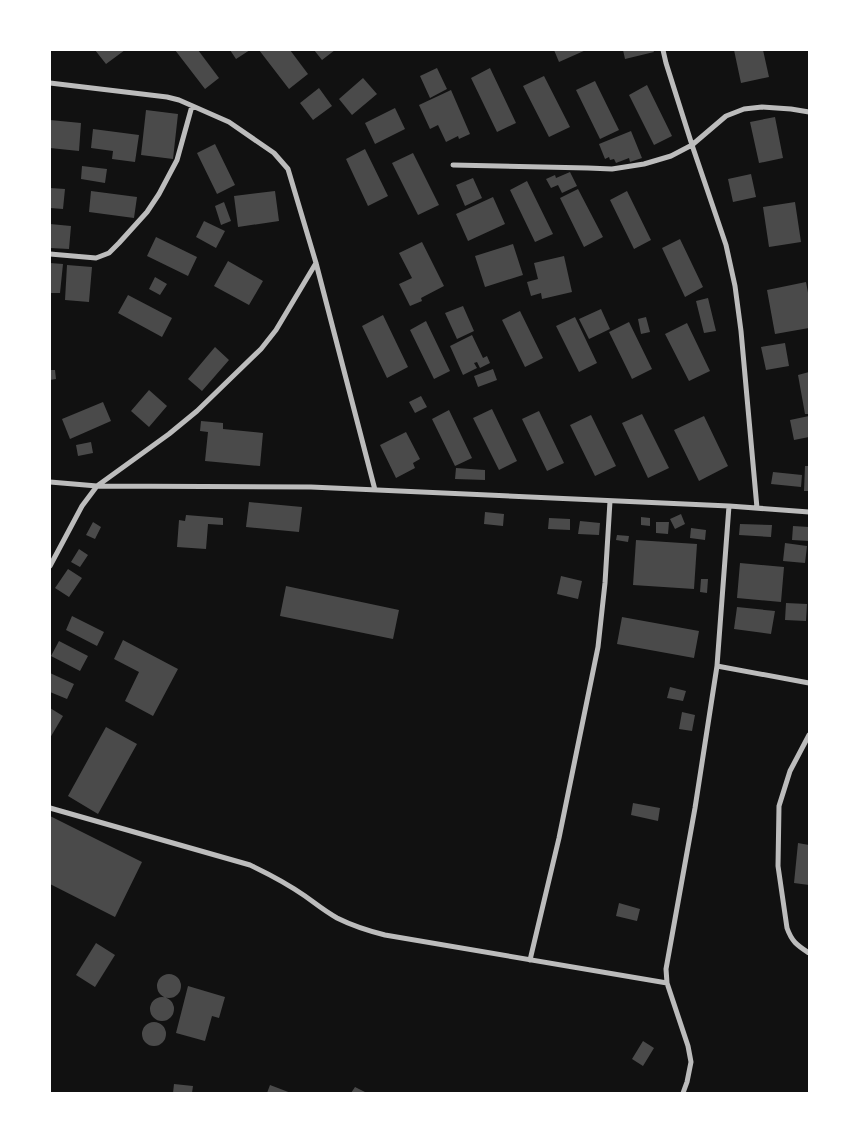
<svg xmlns="http://www.w3.org/2000/svg" width="859" height="1143" font-family="'Source Serif 4',serif">
<style>
.building{fill:#4a4a4a}
.lines{fill:none;stroke-linecap:round;stroke-linejoin:round}
.minor{stroke:#bcbcbc;stroke-width:5}
</style>
<rect width="100%" height="100%" fill="#111"/>
<!-- building -->
<path class="building" d="M95,50h30l-19,14z
M175,50h23l21,28 -14,11z
M230,50h20l-14,9z
M259,50h31l18,24 -19,15z
M314,50h21l-13,10z
M554,50h32l-27,12z
M623,50h30l1,2 -29,7z
M734,50h29l6,27 -28,6z
M437,68l10,21 -17,9 -10,-22z
M490,68l26,55 -19,9 -26,-54z
M544,76l26,51 -21,10 -26,-51z
M363,78l14,16 -25,21 -13,-16z
M595,81l24,49 -19,9 -24,-49z
M647,85l25,51 -18,9 -25,-50z
M319,88l13,18 -19,14 -13,-17z
M451,90l19,44 -11,5 -1,-3 -12,6 -8,-17 -8,4 -11,-24z
M395,108l10,21 -30,15 -10,-21z
M146,110l32,4 -5,45 -32,-4z
M775,117l8,41 -24,5 -9,-41z
M50,120l31,3 -2,28 -29,-3z
M93,129l46,6 -4,27 -23,-3 1,-8 -22,-3z
M631,131l11,27 -12,4 -1,-4 -13,5 -2,-4 -4,1 -1,-3 -4,2 -6,-15z
M215,144l20,41 -18,9 -20,-41z
M365,149l23,47 -20,10 -22,-47z
M413,153l26,52 -21,10 -26,-52z
M82,166l25,3 -2,14 -24,-4z
M570,172l7,14 -15,7 -4,-8 -7,3 -5,-9 9,-4 1,3z
M751,174l5,23 -23,5 -5,-23z
M473,178l9,20 -17,8 -9,-21z
M527,181l26,53 -18,8 -25,-52z
M50,188l15,1 -2,20 -13,-1z
M578,189l25,48 -19,10 -24,-49z
M91,191l46,6 -3,21 -45,-6z
M275,191l4,30 -41,6 -4,-31z
M627,191l24,49 -17,9 -24,-49z
M493,197l12,27 -37,17 -12,-27z
M224,202l7,19 -10,4 -6,-19z
M795,202l6,40 -32,5 -6,-40z
M204,221l21,10 -9,17 -20,-11z
M50,224l21,2 -2,23 -19,-1z
M156,237l41,20 -9,19 -41,-20z
M680,239l23,48 -18,10 -23,-49z
M422,242l22,44 -23,12 1,3 -12,5 -11,-22 13,-6 -13,-25z
M513,244l10,31 -38,12 -10,-31z
M564,256l8,36 -30,7 -1,-6 -10,3 -4,-14 11,-3 -4,-16z
M228,261l35,20 -14,24 -35,-19z
M50,263l13,1 -3,29h-10z
M67,265l25,2 -3,35 -24,-2z
M155,277l12,7 -7,11 -11,-6z
M806,282l3,16v30l-34,6 -8,-44z
M128,295l44,23 -10,19 -44,-24z
M708,298l8,33 -12,2 -8,-32z
M463,306l11,25 -17,8 -12,-26z
M601,309l9,20 -21,10 -10,-20z
M520,311l23,47 -18,9 -23,-47z
M383,315l25,52 -21,11 -25,-52z
M575,317l22,46 -18,9 -23,-46z
M646,317l4,15 -9,2 -3,-15z
M426,321l24,50 -16,8 -24,-49z
M629,322l23,47 -20,10 -23,-47z
M687,323l23,48 -21,10 -24,-47z
M472,335l11,23 4,-2 3,7 -10,5 -3,-6 -3,1 3,5 -14,7 -13,-29z
M785,343l4,23 -23,4 -5,-23z
M215,347l14,13 -27,31 -14,-12z
M493,369l4,11 -19,7 -4,-11z
M50,370h5l1,9 -6,1z
M809,372v42h-4l-7,-39z
M149,390l18,16 -18,21 -18,-16z
M421,396l6,11 -12,6 -6,-11z
M103,402l8,19 -41,18 -8,-20z
M492,409l25,52 -18,9 -26,-52z
M449,410l23,48 -17,8 -23,-47z
M539,411l25,52 -17,8 -25,-52z
M642,414l27,54 -21,10 -26,-55z
M591,415l25,51 -21,10 -25,-51z
M704,416l24,50 -29,15 -25,-51z
M809,416v21l-15,3 -4,-20z
M201,421l22,2v6l40,4 -3,33 -55,-5 3,-29 -8,-1z
M406,432l14,27 -7,4 2,5 -19,10 -16,-33z
M91,442l2,11 -15,3 -2,-11z
M805,466h4v25h-5z
M456,468l29,2v10l-30,-1z
M773,472l29,3 -1,12 -30,-3z
M249,502l53,5 -3,25 -53,-5z
M485,512l19,2 -1,12 -19,-2z
M681,514l4,10 -10,5 -5,-10z
M186,515l37,3v7l-15,-1 -2,25 -29,-2 2,-27 6,1z
M641,517l9,1v8l-9,-1z
M549,518l21,1v11l-22,-1z
M580,521l20,2 -1,12 -21,-1z
M93,522l8,5 -6,12 -9,-4z
M656,522h13l-1,12 -12,-1z
M740,524l32,1 -1,12 -32,-2z
M793,526l16,1v14l-17,-1z
M691,528l15,2 -1,10 -15,-2z
M617,535l12,1 -1,6 -12,-2z
M636,540l61,4 -3,45 -61,-4z
M785,543l22,3 -2,17 -22,-2z
M79,549l9,6 -8,12 -9,-5z
M740,563l44,4 -3,35 -44,-4z
M68,569l14,9 -13,19 -14,-9z
M561,576l21,5 -4,18 -21,-5z
M701,579h7l-1,14 -7,-1z
M286,586l113,24 -6,29 -113,-23z
M786,603l21,1 -1,17 -21,-1z
M737,607l38,4 -4,23 -37,-5z
M72,616l32,16 -7,14 -31,-16z
M622,617l77,14 -5,27 -77,-14z
M123,640l55,29 -25,47 -28,-15 14,-29 -25,-13z
M59,641l29,15 -8,15 -29,-15z
M50,673l24,11 -7,15 -17,-7z
M670,687l16,4 -3,10 -16,-3z
M50,708l13,8 -13,22z
M682,712l13,3 -3,16 -13,-2z
M106,727l31,17 -39,70 -30,-18z
M633,803l27,5 -2,13 -27,-6z
M50,816l92,46 -27,55 -65,-33z
M798,843l11,2v40l-15,-2z
M619,903l21,6 -3,12 -21,-5z
M96,943l19,12 -20,32 -19,-12z
M157 986a12 12 0 1 1 24 0a12 12 0 1 1-24 0Z
M188,986l37,11 -6,21 -7,-2 -7,25 -29,-8z
M150 1009a12 12 0 1 1 24 0a12 12 0 1 1-24 0Z
M142 1034a12 12 0 1 1 24 0a12 12 0 1 1-24 0Z
M643,1041l11,7 -11,18 -11,-7z
M174,1084l19,2 -1,7h-19z
M270,1085l21,8h-24z
M355,1087l12,6h-16z"/>
<g class="lines">
<!-- minor -->
<path class="minor" d="M663,50l3,13 26,82 34,100 9,41 6,45 16,177
M50,83l117,14 12,3 50,22 45,31 14,16 28,94 59,227
M453,165l135,3 24,1 32,-5 27,-8 21,-11 34,-29 18,-7 18,-2 29,2 18,3
M50,254l46,4 13,-5 10,-10 28,-31 12,-18 18,-34 15,-54
M50,482l47,4 214,1 418,19 80,6
M50,566l32,-60 15,-20 72,-52 28,-23 64,-62 15,-19 40,-67
M717,666l92,17
M809,735l-19,36 -11,35 -1,60 9,62c5,14 10,17 22,25
M50,808l200,57c19,9 38,19 55,31 11,8 21,16 32,22 16,8 32,13 48,17l282,48
M530,960l29,-122 39,-191 7,-64 5,-82
M683,1093l4,-11 4,-20 -3,-16 -21,-63 -1,-14 29,-161 22,-142 12,-160"/>
</g>
<!-- border -->
<rect width="859" height="1143" fill="none" stroke="#ffffff" stroke-width="102"/>
</svg>
